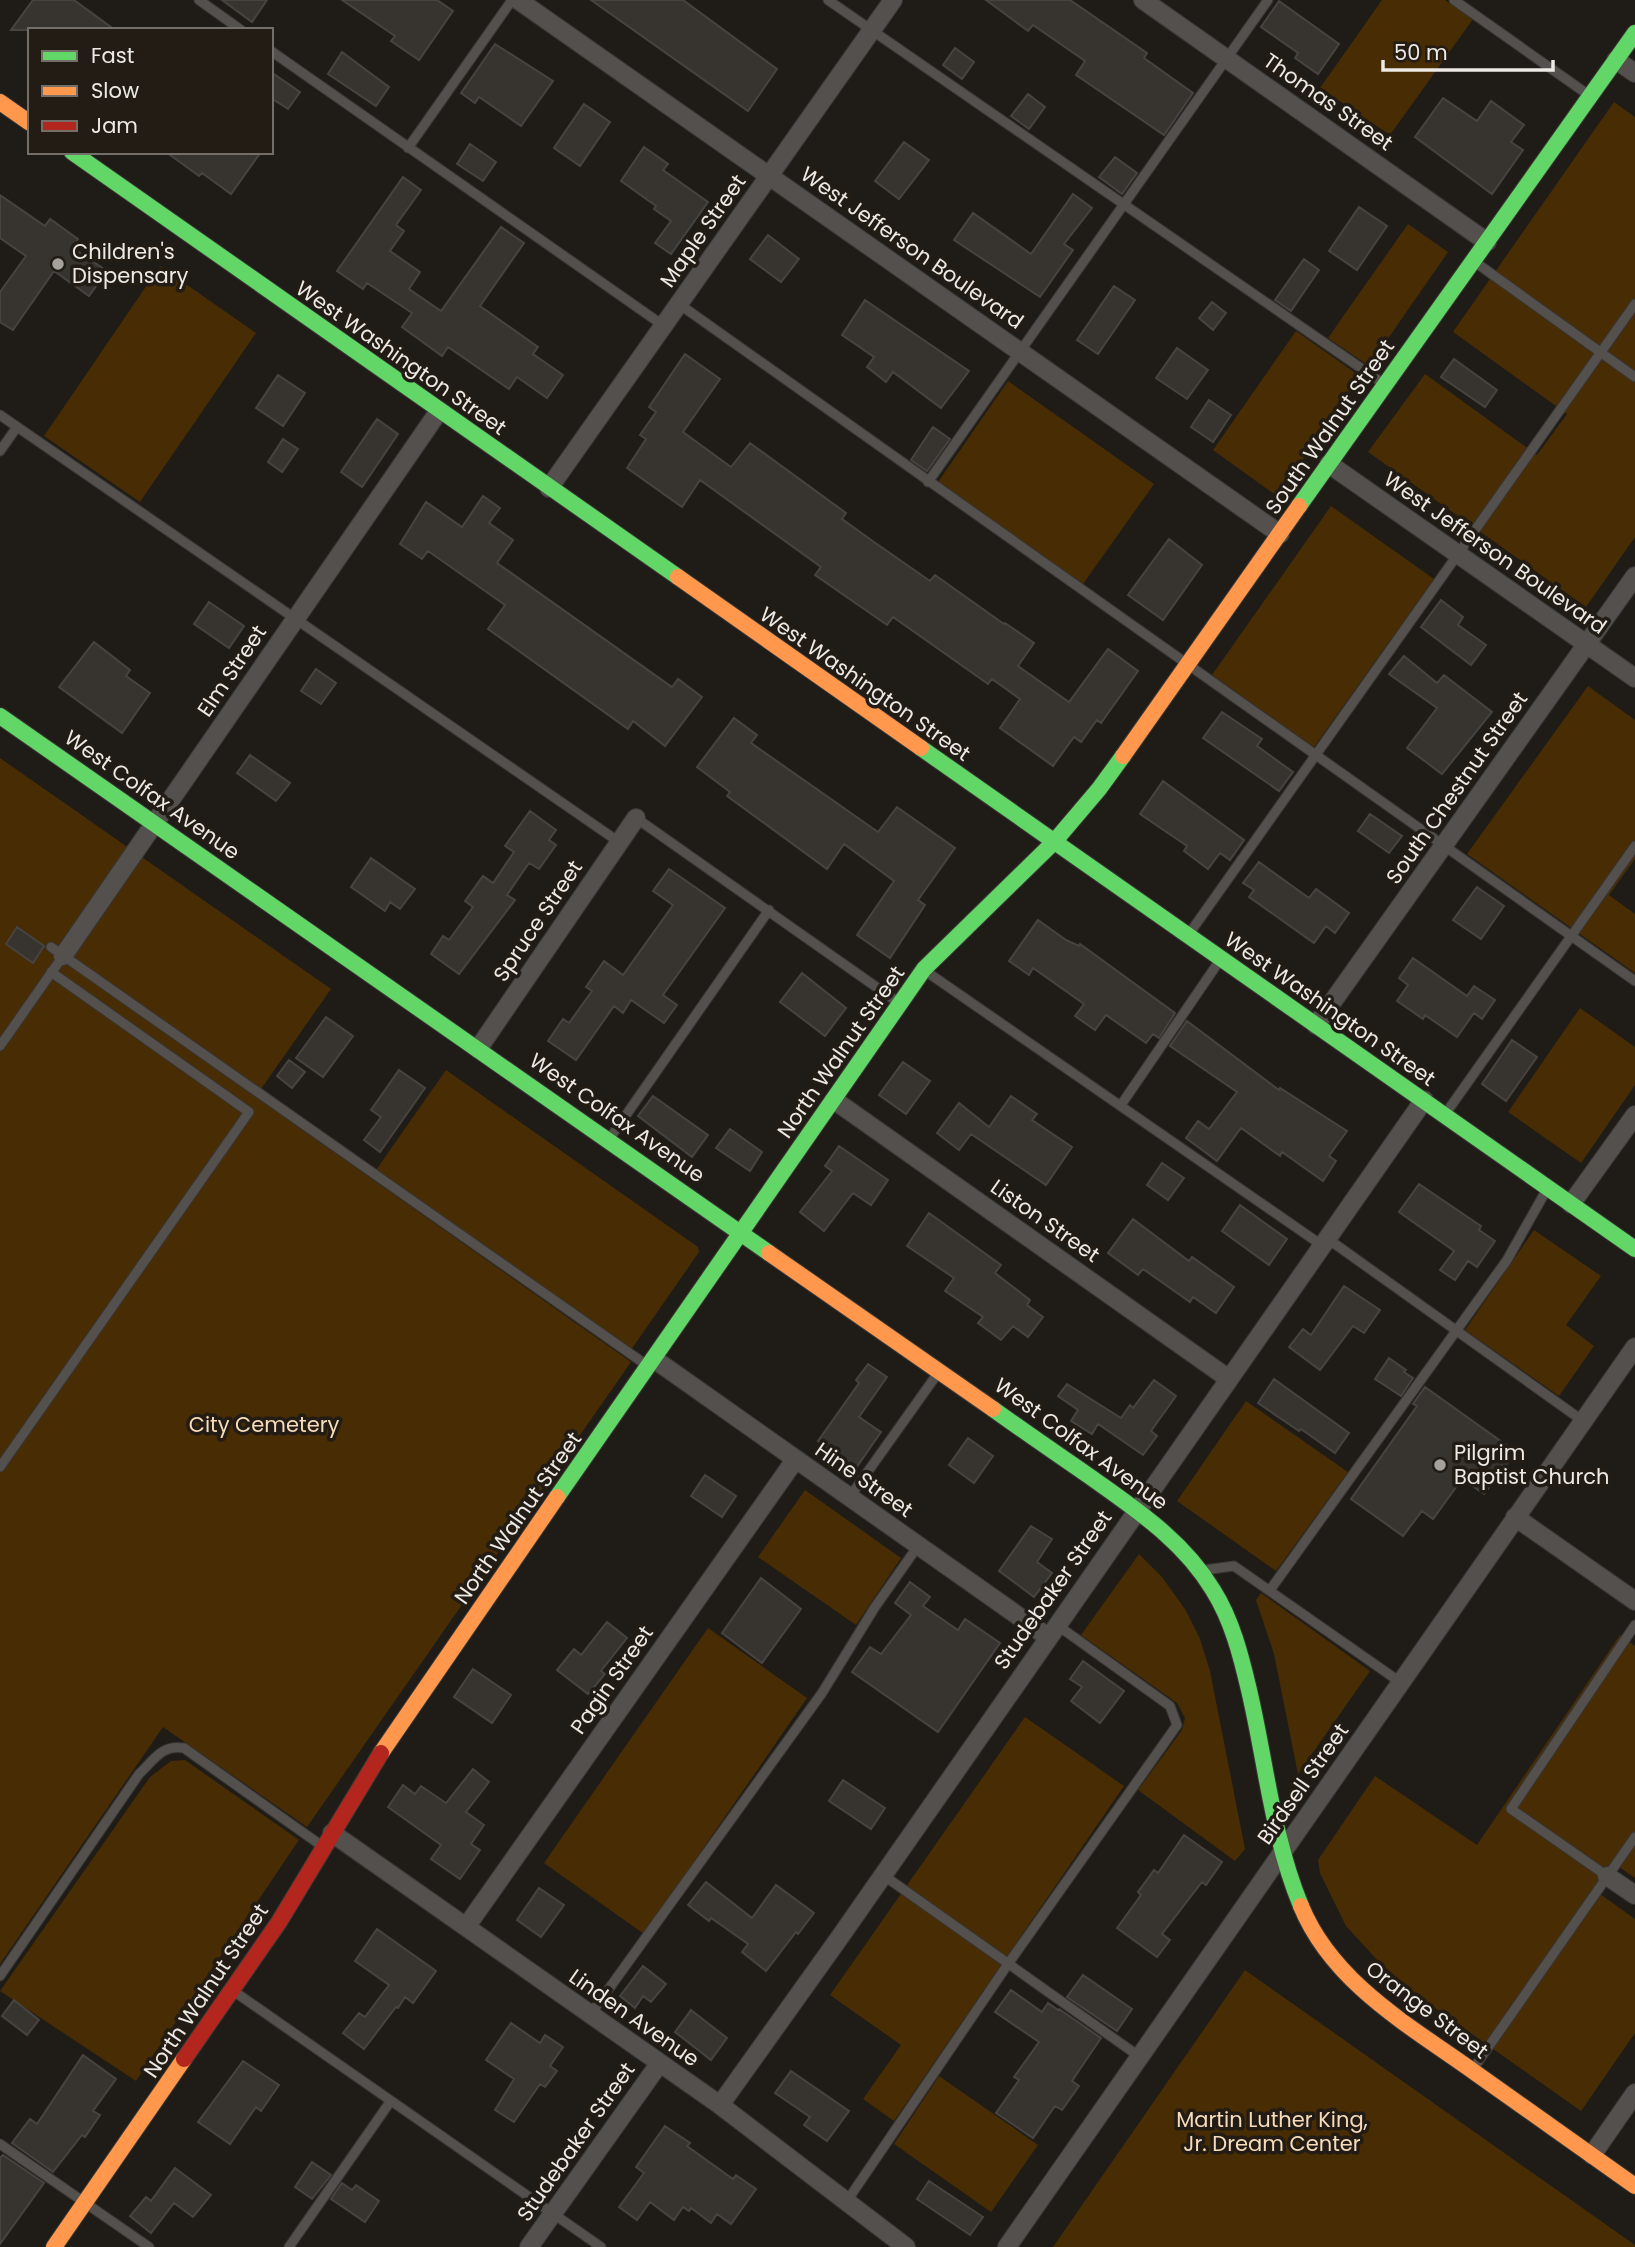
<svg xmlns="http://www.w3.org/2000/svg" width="1635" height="2247" font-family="Poppins,sans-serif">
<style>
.green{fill:#472c04}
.building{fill:#373430;stroke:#464340;stroke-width:2}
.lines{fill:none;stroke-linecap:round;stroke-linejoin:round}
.lane-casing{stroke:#393735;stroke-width:11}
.street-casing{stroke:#393735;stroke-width:20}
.fast-casing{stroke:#393735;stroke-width:18}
.slow-casing{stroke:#393735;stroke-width:18}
.jam-casing{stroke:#393735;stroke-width:18}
.lane{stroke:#53504d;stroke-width:9}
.street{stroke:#53504d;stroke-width:18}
.fast{stroke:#63d668;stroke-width:16}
.slow{stroke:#ff974d;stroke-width:16}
.jam{stroke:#b3261e;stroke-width:16}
.poi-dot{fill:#a5a19d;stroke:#221c15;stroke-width:2.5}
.labels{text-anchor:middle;stroke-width:7;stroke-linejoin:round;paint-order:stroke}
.street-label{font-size:21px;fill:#ede9e4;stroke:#221c15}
.poi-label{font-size:21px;fill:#ede9e4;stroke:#221c15;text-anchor:start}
.park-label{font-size:21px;fill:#f7dcbc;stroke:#221c15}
</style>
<rect width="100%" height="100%" fill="#1f1c18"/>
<!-- green -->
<path class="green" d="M1382,0h63l28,19 -83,116 -70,-47z
M1614,102l21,15v420l-49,70 -218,-155 57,-78 112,81 30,-41 -114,-82z
M1408,224l40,28 -79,114 -41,-28z
M160,266l96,67 -116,169 -96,-66z
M1296,331l65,46 -84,119 -64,-46z
M1008,381l146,103 -71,100 -145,-102z
M1331,506l103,73 -120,168 -102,-72z
M1588,686l47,34v139l-26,36 26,19v59l-168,-119z
M0,758l331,231 -70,100 -131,-92 -6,7 507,358 -324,465 -144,-100 -163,237z
M1580,1008l55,39v38l-54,78 -73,-51z
M446,1070l252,177 1,5 -68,98 -255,-180z
M1534,1230l67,46 -35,49 28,21 -35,50 -94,-66z
M1246,1401l102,71 -72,99 -99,-70z
M805,1490l96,68 -45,67 -98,-68z
M1139,1554l23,23 23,32 15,30 10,32 35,178 -10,12 -97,-71 44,-60 3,-12 -8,-15 -96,-68z
M1261,1593l109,78 -72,103 -24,-120 -18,-54z
M708,1628l99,70 -163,236 -100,-71z
M1620,1635l15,11v232l-23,-16 -19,27 42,30v114l-54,78 -160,-113 -41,-35 -34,-37 -26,-53 -2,-13 57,-84 102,69z
M1025,1717l99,69 -230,335 -31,-22 38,-54 -71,-50z
M185,1760l114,80 -163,241 -136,-90 150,-214 21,-16z
M1245,1970l390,275v2h-582z
M939,2076l99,69 -47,67 -97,-68z"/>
<!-- building -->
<path class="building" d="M33,0h41l41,30h-104z
M222,0h45l-15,22z
M342,0h95l16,11 -34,49 -28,-19 4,-5z
M591,0h92l94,69 -29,42z
M986,0h84l77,53 -3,5 49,35 -29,42 -88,-60 9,-14 -52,-36 -5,6z
M1279,1l60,43 -21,30 -23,-16 3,-5 -37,-26z
M495,44l58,37 -32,45 -42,-29 -4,6 -14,-10z
M955,48l19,14 -12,17 -19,-14z
M342,52l47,35 -13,19 -48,-32z
M271,72l29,20 -12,17 -17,-11z
M1028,94l17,13 -16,22 -18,-13z
M1443,98l34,23 14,-20 33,24 -13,17 12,8 -31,44 -77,-57z
M584,104l26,18 -30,44 -26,-18z
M904,142l25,18 -30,39 -24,-18z
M470,144l26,18 -13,19 -26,-17z
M644,147l24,17 -5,6 45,32 -37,52 -16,-11 16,-22 -17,-12 2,-3 -35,-25z
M166,152h95l-30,42 -29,-21 -3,3z
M1115,157l22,16 -15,21 -23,-17z
M403,177l18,13 -25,35 8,6 -14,20 30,21 -11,17 32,22 60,-84 23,16 -44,63 58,41 -5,7 30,21 -16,23 -30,-21 -8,12 -61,-42 -6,9 -40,-29 10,-14 -45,-30 -4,6 -26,-18z
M1073,194l19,14 -28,36 9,6 -33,47 -86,-57 19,-27 58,41z
M0,195l45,31 5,-7 28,20 -5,9 34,23 -18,25 -35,-25 -41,59 -13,-8v-30l26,-36 -26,-18z
M1359,207l28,19 -30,44 -28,-19z
M768,235l31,24 -18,23 -31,-23z
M1304,259l15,11 -28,41 -16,-11z
M1114,286l21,14 -37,54 -21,-14z
M865,300l104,71 -28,37 -48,-36 -7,10 -19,-15 7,-10 -32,-22z
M1212,302l14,11 -13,17 -14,-12z
M1177,348l31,22 -21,29 -31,-21z
M685,354l35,25 -37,53 48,35 19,-24 96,70 -4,6 32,23 56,39 5,-6 69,49 1,-1 29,20 -16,23 51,36 39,-53 30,22 -37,52 -4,-3 -16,22 -7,-5 -21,29 -53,-38 20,-29 -28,-20 -4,5 -95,-67 -6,8 -72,-50 6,-8 -121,-87 -18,27 -55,-39 19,-29 -6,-4 16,-23 -7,-5z
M1454,359l43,31 -12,17 -44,-30z
M278,375l27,18 -22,33 -27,-18z
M1209,400l22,15 -18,27 -22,-15z
M377,419l21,15 -36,53 -21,-15z
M933,427l17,12 -23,32 -16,-11z
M283,439l15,10 -16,23 -14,-10z
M483,496l17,12 -11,15 24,17 -16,23 175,124 6,-8 24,18 -37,49 -32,-25 -5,8 -140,-100 17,-24 -77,-54 -6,8 -22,-15 26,-42 36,25z
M1169,539l33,26 -39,55 -35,-25z
M1441,600l22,17 -5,8 28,20 -15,20 -50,-38z
M209,602l35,24 -15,22 -35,-24z
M94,642l36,28 -4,6 24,17 -28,40 -63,-46z
M1404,656l33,27 7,-8 48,37 -50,62 -35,-26 30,-40 -48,-34z
M316,669l20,14 -15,21 -20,-13z
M1222,712l40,27 -5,7 36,26 -14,19 -76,-53z
M734,718l23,17 -6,8 127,89 19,-25 58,41 -37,52 7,5 -35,53 -33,-23 37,-54 -50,-37 -17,25 -100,-73 3,-4 -33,-25z
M250,755l40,28 -14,18 -39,-28z
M1163,781l81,59 -14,20 -10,-7 -12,16 -24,-18 3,-5 -47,-32z
M530,811l26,19 -7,10 7,5 -17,24 -10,-6 -22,32 8,5 -56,74 -28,-20 12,-18 6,4 24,-33 -8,-6 18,-25 10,7 21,-31 -9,-6z
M1370,814l32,22 -13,17 -31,-22z
M371,858l44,31 -15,20 -10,-7 -5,9 -34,-24z
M1259,862l50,36 7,-9 33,24 -14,20 -9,-7 -12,17 -65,-46 5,-7 -11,-7z
M669,869l56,39 -62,87 14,10 -13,18 -33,-23 -8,13 -9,-7 -38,54 -28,-19 15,-22 6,4 23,-32 -6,-4 18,-26 19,14 50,-70 -20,-14z
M1477,887l27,19 -23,33 -28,-19z
M1038,920l28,20 13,6 1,-2 95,69 -16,25 -6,-4 -7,9 -40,-28 -11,15 -20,-14 9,-12 -51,-36 -4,7 -20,-14z
M17,927l27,19 -11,17 -27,-19z
M1413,958l54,38 7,-10 21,14 -13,19 -8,-6 -17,24 -32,-22 -2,4 -26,-18 11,-16 -9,-7z
M802,973l44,35 -21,28 -45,-34z
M326,1017l27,19 -30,41 -27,-19z
M1187,1021l92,69 1,-2 67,43 -18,25 7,5 -13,20 -41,-29 -2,4 -39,-28 -24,33 -31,-23 12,-17 11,8 28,-37 -67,-46z
M1512,1040l25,17 -31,44 -24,-17z
M289,1060l16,12 -13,16 -15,-12z
M903,1062l27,19 -24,33 -27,-19z
M399,1070l26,18 -45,64 -16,-12 17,-23 -10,-7z
M653,1096l55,39 -16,22 -54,-41z
M1011,1096l26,18 -5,6 40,27 -26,38 -75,-51 -12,16 -22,-17 22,-30 30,24z
M730,1129l32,23 -12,19 -34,-23z
M839,1146l49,34 -17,25 -18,-12 -29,38 -24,-19 32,-41 -7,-5z
M1162,1163l22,15 -16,22 -21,-15z
M1419,1184l62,42 -2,4 16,11 -18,26 -9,-6 -13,19 -15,-10 14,-19 -55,-39z
M1240,1205l47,34 -18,26 -47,-34z
M929,1213l72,52 -6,8 35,27 -3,5 16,12 -15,20 -15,-11 -12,14 -23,-17 5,-6 -38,-26 9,-13 -47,-32z
M1133,1219l56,42 3,-4 42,30 -18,26 -23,-16 -3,5 -47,-33 -5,6 -30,-22z
M1344,1286l36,24 -16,23 -11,-7 -33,44 -31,-23 14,-18 8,6z
M1389,1358l17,12 -2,2 9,6 -12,18 -26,-17z
M868,1364l19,13 -28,40 22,15 -25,36 -38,-27 41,-58 -3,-3z
M1274,1379l75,54 -14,20 -34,-24 -2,2 -41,-28z
M1154,1380l22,16 -25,35 6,5 -14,19 -45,-31 -6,10 -21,-13 7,-11 -20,-14 9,-12 54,34 9,-13 3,3z
M1425,1387l91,65 -32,42 -22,-15 -29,40 -11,-8 -19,25 -52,-37 66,-93 -4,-2z
M968,1438l25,18 -19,27 -25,-18z
M705,1475l31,21 -14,21 -31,-21z
M1031,1526l21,13 -15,23 15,11 -18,24 -35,-26z
M761,1578l40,31 -39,54 -40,-30z
M910,1582l20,15 -7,9 35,24 7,-11 35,24 -62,89 -86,-60 18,-25 11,7 30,-39 -16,-12z
M607,1622l20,16 -26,33 4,3 -17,20 -31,-24 17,-21 7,6z
M1083,1661l41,30 -24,32 -29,-22 11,-14 -12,-8z
M473,1669l38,26 -19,28 -38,-26z
M473,1769l16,13 -23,30 18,13 -13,19 9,6 -20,29 -29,-20 10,-14 -53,-38 15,-22 12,9 6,-8 25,17z
M843,1780l42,28 -14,21 -42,-28z
M1184,1835l38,27 -16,23 -4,-3 -40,52 8,6 -13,17 -40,-29 24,-33 -3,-3 16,-22 4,3z
M706,1882l46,36 24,-33 38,28 -16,21 -2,-2 -30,39 -24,-19 6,-8 -37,-26 -2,3 -21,-16z
M539,1888l25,17 -23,32 -24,-17z
M377,1929l59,42 -23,32 -8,-6 -7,11 -2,-1 -32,42 -21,-16 16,-20 6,4 24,-32 -34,-24z
M643,1966l23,18 -15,18 -8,-6 -8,12 -15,-12z
M1083,1975l49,34 -15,22 -50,-34z
M1011,1990l31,22 6,-9 10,7 1,-1 42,29 -29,43 7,5 -17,24 -7,-4 -22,32 -37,-25 23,-33 -5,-3 25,-35 -44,-30z
M14,2000l25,20 -12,15 -25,-19z
M691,2010l36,28 -16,22 -36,-28z
M511,2023l29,20 5,-8 18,12 -13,19 7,5 -12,16 -5,-3 -26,38 -19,-12 19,-31 -28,-19z
M83,2055l33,24 -23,32 7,4 -15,22 -3,-2 -29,37 -41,-29 18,-24 7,5z
M243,2061l36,24 -18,26 -5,-4 -26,37 -32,-22z
M791,2071l58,40 -22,30 -23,-16 6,-8 -35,-24z
M665,2126l25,17 -3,3 46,33 3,-4 20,14 -25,35 -14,-10 -6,9 -20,-15 -2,3 -6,-4 -9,13 -24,-18 -13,18 -18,-13 25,-34 -8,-6z
M3,2155l41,28 -44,61v-86z
M312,2162l19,13 -19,24 -17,-12z
M175,2168l36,27 -18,22 -19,-14 -23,30 -21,-17 16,-19 5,4z
M929,2181l54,36 -13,18 -53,-36z
M342,2183l10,7 4,-5 23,16 -14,21 -34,-23z"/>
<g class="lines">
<!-- lane casing -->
<g class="lane-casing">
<path id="lane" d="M199,0l42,30
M828,0l556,384
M1454,0l136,96
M271,51l393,275
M408,148l104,-148
M1475,262l160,115
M679,304l956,677
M0,415l619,427
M0,451l17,-24
M928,482l340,-482
M636,818l263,185
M1189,934l446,-630
M51,947l594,417
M924,970l399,276
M0,1046l63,-90
M1121,1105l99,-145
M1446,1113l189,-267
M610,1138l159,-228
M1328,1239l255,182
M0,1467l249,-355 -198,-140
M849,1498l89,-125
M1204,1570l30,-4 166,116
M1270,1590l237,-330 40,-71
M883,1875l257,182
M1607,1876l-96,-67 124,-184
M0,1976l139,-202c15,-14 23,-30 45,-26l138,98
M232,1990l369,257
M590,2015l232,-322 53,-86 43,-61
M1473,2069l162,-232
M0,2144l149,103
M847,2201l161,-237 169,-239 -7,-19 -113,-81
M289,2247l101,-145"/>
</g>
<!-- street casing -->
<g class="street-casing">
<path id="street" d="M518,0l762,534
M1143,0l344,242
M1616,60l19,13
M1329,464l306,214
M549,488l344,-488
M63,956l376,-545
M1316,1025l319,-449
M478,1049l158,-231
M834,1100l395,279
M1571,1204l64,-89
M654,1359l394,278
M1515,1517l120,84
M332,1833l388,272 186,142
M1607,1876l28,19
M466,1927l329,-467
M720,2105l120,-168 584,-837
M1592,2155l43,-62
M529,2247l130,-183
M1007,2247l628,-900"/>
</g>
<!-- fast casing -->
<g class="fast-casing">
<path id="fast" d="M72,152l606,425
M1299,506l336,-473
M0,716l769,537
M921,748l714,501
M993,1409c32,23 64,45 96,67 46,33 94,64 124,114 19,30 28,66 36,100 17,72 23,146 52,216
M557,1497l367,-528 130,-127 45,-53 24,-33"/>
</g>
<!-- slow casing -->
<g class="slow-casing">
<path id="slow" d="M0,102l30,21
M678,577l243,171
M1123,756l176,-250
M769,1253l224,156
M381,1753l176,-256
M1301,1906c32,78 111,121 176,168 53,37 105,75 158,112
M54,2247l130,-188"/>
</g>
<!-- jam casing -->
<g class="jam-casing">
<path id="jam" d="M184,2059l95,-137 102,-169"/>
</g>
<!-- lane -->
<use href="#lane" class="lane"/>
<!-- street -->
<use href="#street" class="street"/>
<!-- fast -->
<use href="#fast" class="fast"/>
<!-- slow -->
<use href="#slow" class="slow"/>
<!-- jam -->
<use href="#jam" class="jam"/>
</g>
<!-- markers -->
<g class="poi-dot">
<circle cx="58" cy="264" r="7"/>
<circle cx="1440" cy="1465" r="7"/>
</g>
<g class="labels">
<!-- street labels -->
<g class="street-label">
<text transform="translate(1328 102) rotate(35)" y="7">Thomas Street</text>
<text transform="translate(703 231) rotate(-55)" y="7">Maple Street</text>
<text transform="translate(912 248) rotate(35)" y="7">West Jefferson Boulevard</text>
<text transform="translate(401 358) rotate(35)" y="7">West Washington Street</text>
<text transform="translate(1330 427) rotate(-55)" y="7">South Walnut Street</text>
<text transform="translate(1495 553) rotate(35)" y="7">West Jefferson Boulevard</text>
<text transform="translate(232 671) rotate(-56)" y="7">Elm Street</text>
<text transform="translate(865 684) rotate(35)" y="7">West Washington Street</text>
<text transform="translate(1457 788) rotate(-55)" y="7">South Chestnut Street</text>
<text transform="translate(152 795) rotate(35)" y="7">West Colfax Avenue</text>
<text transform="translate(538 921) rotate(-56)" y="7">Spruce Street</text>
<text transform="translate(1330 1009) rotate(35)" y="7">West Washington Street</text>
<text transform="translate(841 1052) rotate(-55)" y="7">North Walnut Street</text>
<text transform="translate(617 1118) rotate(35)" y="7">West Colfax Avenue</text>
<text transform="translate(1045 1221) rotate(35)" y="7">Liston Street</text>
<text transform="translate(1081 1444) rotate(36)" y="7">West Colfax Avenue</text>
<text transform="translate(864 1480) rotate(35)" y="7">Hine Street</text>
<text transform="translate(518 1518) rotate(-55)" y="7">North Walnut Street</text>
<text transform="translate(1053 1590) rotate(-55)" y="7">Studebaker Street</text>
<text transform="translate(612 1680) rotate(-55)" y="7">Pagin Street</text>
<text transform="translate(1303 1784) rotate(-55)" y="7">Birdsell Street</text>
<text transform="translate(206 1991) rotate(-56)" y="7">North Walnut Street</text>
<text transform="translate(1427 2010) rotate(37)" y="7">Orange Street</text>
<text transform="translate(634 2018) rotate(35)" y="7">Linden Avenue</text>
<text transform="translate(576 2142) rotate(-55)" y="7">Studebaker Street</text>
</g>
<!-- poi labels -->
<g class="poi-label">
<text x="72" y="259">Children's<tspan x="72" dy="24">Dispensary</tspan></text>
<text x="1454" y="1460">Pilgrim<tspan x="1454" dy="24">Baptist Church</tspan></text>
</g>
<!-- park labels -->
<g class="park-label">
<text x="264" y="1432">City Cemetery</text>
<text x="1272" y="2127">Martin Luther King,<tspan x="1272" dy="24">Jr. Dream Center</tspan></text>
</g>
</g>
<!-- legend -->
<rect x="28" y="28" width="245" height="126" fill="#221c15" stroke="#736e68" stroke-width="2"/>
<rect x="42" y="51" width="35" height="10" fill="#63d668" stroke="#736e68" stroke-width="2"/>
<text x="91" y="63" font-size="21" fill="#ede9e4">Fast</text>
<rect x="42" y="86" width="35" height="10" fill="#ff974d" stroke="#736e68" stroke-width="2"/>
<text x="91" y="98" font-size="21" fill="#ede9e4">Slow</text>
<rect x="42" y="121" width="35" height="10" fill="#b3261e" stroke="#736e68" stroke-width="2"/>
<text x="91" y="133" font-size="21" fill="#ede9e4">Jam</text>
<!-- scale -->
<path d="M1383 60v10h170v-10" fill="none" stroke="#ede9e4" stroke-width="3.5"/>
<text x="1394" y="60" font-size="21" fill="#ede9e4" stroke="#221c15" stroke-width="5" paint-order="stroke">50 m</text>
</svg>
